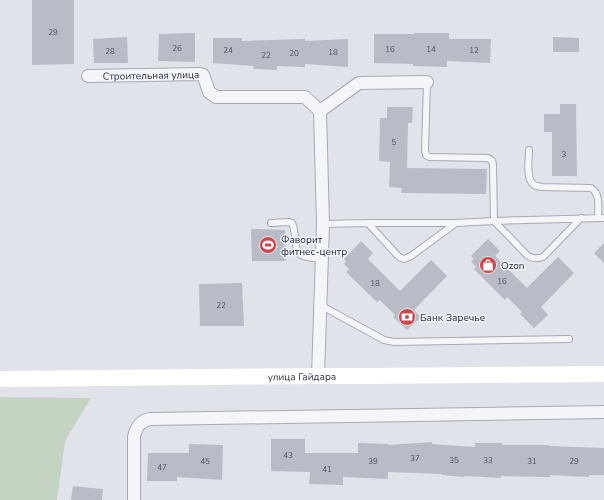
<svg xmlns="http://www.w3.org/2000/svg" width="604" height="500" font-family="'Nunito Sans',sans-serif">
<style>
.green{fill:#c4d3c2}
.building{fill:#b8bcc6}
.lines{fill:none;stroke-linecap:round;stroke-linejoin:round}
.service-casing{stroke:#a6a9b4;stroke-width:8}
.minor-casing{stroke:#a6a9b4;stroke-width:14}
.service{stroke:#f4f5f8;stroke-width:6}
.minor{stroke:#f4f5f8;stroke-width:12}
.secondary{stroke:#fff;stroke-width:16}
.labels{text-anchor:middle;stroke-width:3;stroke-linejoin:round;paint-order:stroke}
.number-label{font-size:8px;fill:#4d5262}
.street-label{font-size:10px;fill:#292f41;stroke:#f1f2f7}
.poi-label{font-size:10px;fill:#292f41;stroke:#f1f2f7;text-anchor:start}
</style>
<rect width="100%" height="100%" fill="#e1e3ea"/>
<!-- green -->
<path class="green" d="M0,397l91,1 -26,43 -8,59h-57z"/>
<!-- building -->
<path class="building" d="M32,0h42v64l-42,1z
M195,33v29l-37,-1 1,-27z
M414,33h35v6h42l-1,24 -43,-2v6l-34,-1v-2l-39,-1v-29h40z
M127,37l1,26h-34l-1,-24z
M553,37l26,1v14h-26z
M213,38h29v3l63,-2v2l43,-2v28l-43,-3v3l-28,-1v4l-24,-1 1,-3 -41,-3z
M560,104h16l1,72h-25v-44h-8v-18h16z
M387,107h26l-1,16h-4l-1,45 80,1 -1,25 -85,-1 1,-5 -13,-1 1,-25 -11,-1 1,-43h7z
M251,229l34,1 1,31h-34z
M488,239l12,12 -5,5 32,32 31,-31 16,16 -33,34 7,8 -14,13 -14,-14 2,-2 -15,-15 -2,3 -31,-31 2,-2 -5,-6 3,-2 -3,-3z
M361,241l12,12 -5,6 32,32 31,-31 16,16 -33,34 7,7 -14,13 -14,-13 2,-2 -15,-15 -3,2 -31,-30 3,-3 -5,-5 2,-3 -2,-2z
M604,243v20l-10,-10z
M242,283l2,43h-44l-1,-42z
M271,439h34v14h53v-10l30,1v1l44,-3v2l43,3v-4h27v2h47v1l55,2v27h-15v2l-39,-2v2l-49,-1v2l-37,-2v1l-22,-2v-1l-54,-2v7l-45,-2v8l-34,-1 1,-12 -39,-1z
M189,444l34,1 -1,35 -45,-3v4h-30l1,-28h41z
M73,486l30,3 -1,11h-31z"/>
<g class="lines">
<!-- service casing -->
<g class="service-casing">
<path id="service" d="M427,82l-2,68 1,5 3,2 58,1c4,1 6,3 6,7l1,56 33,34c5,4 10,4 16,2l38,-39
M529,150c0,9 -3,26 3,33 2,3 5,3 9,4l50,1c10,6 7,20 7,30
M271,223l17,-1 4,1c2,4 2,8 3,13 1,23 6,20 26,23
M368,223l29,32 4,3 3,1 7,-3 45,-33
M323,224l45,-1h88l38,-2 110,-3
M320,305l64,35 10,2 175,-3"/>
</g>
<!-- minor casing -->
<g class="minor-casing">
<g id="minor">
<path id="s1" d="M88,76l112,-2 3,1 1,2 5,15 7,5h89l15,14"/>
<path d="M320,111l39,-28 68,-1"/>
<path d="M318,376l5,-152 -3,-113"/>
<path d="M134,500v-63c2,-10 6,-16 16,-18l454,-7"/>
</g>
</g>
<!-- service -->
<use href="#service" class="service"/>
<!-- minor -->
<use href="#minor" class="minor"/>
<!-- secondary -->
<path class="secondary" id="s2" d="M0,379l318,-3h51l235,-2"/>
</g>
<!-- icons -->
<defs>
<g id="stadium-disc" transform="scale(0.9)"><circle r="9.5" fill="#cd474c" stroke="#f1f2f7"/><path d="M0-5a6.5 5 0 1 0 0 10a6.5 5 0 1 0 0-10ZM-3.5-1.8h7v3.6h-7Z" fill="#fff"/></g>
<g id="shop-disc" transform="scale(0.9)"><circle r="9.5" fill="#cd474c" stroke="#f1f2f7"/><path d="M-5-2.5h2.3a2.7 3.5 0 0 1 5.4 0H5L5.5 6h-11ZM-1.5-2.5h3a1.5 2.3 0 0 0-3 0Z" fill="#fff"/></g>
<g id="bank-disc" transform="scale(0.9)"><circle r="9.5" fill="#cd474c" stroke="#f1f2f7"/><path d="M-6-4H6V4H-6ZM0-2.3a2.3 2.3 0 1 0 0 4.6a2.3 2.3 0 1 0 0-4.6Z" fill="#fff"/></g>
</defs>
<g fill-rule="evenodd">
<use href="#stadium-disc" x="268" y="245"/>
<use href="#shop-disc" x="488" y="265"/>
<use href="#bank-disc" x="407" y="317"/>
</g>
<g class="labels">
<!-- number labels -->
<g class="number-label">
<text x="53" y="35">29</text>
<text x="177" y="51">26</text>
<text x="390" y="52">16</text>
<text x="431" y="52">14</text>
<text x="228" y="53">24</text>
<text x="474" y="53">12</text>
<text x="110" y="54">28</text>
<text x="333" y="55">18</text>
<text x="294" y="56">20</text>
<text x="266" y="58">22</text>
<text x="394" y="145">5</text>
<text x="564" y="157">3</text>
<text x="502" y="284">16</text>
<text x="375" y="286">18</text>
<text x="221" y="308">22</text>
<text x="288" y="458">43</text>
<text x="415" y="461">37</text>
<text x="454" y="463">35</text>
<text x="488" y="463">33</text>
<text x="205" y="464">45</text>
<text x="373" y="464">39</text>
<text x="532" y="464">31</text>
<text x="574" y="464">29</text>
<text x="162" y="470">47</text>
<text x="327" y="472">41</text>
</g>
<!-- street labels -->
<g class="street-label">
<text dy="4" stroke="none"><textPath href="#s1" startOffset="63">Строительная улица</textPath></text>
<text dy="4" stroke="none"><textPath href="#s2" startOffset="302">улица Гайдара</textPath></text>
</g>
<!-- poi labels -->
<g class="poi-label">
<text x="281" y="243">Фаворит<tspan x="281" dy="12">фитнес-центр</tspan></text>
<text x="501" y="269">Ozon</text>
<text x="420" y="321">Банк Заречье</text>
</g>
</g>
</svg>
